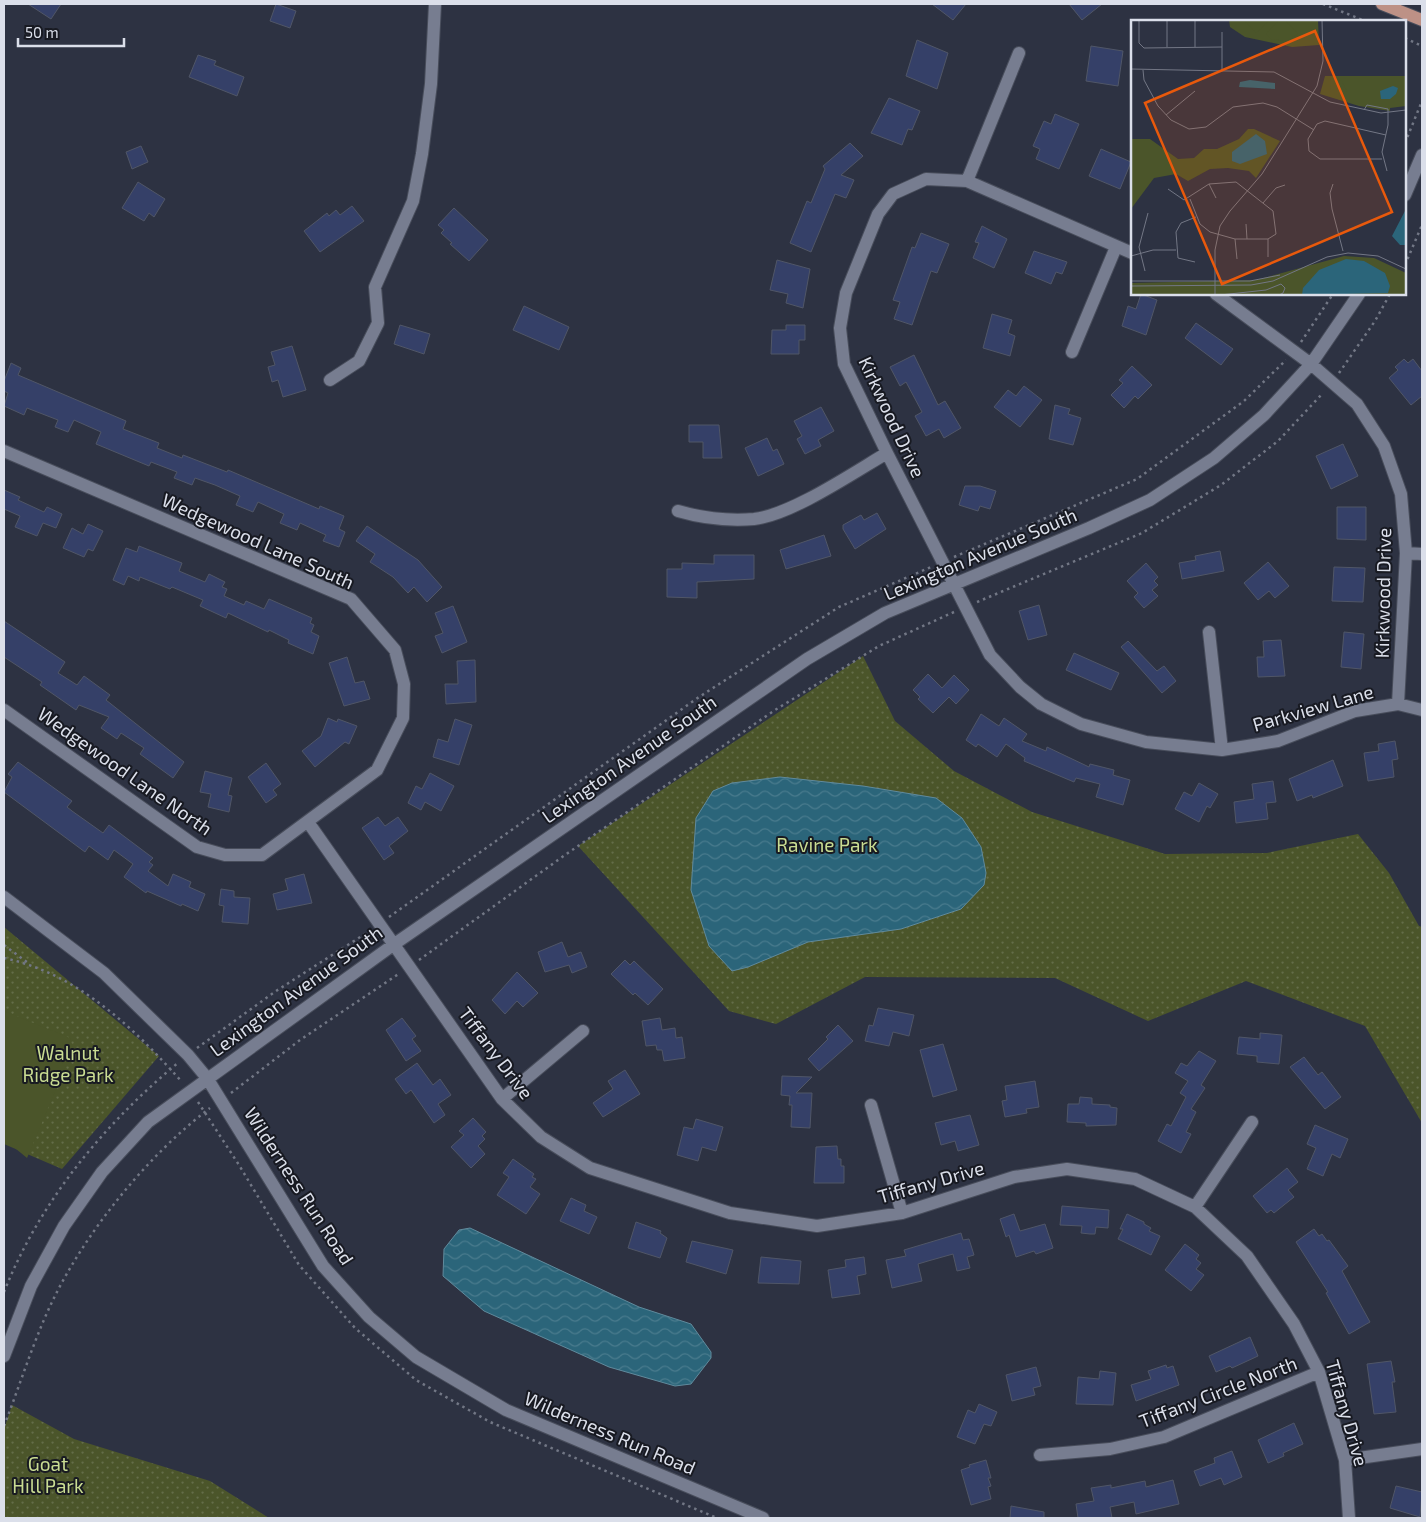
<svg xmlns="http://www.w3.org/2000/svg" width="1426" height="1522" font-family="'Exo 2',sans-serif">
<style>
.park{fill:url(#park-dots)}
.pitch{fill:#4b552a}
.water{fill:url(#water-waves);stroke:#608a9c}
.building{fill:#354068;stroke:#505667}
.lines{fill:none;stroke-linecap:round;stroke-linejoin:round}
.minor-casing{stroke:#484d5b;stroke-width:14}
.major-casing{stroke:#484d5b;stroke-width:14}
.path{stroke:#727785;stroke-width:2.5;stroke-dasharray:2.5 4;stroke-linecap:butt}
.minor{stroke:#777d90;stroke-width:12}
.major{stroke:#bd9186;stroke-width:12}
.labels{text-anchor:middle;stroke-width:4;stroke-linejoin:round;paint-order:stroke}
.street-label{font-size:19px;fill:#dbdfea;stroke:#181a22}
.park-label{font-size:19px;fill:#c9dc92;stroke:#181a22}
.inset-road{fill:none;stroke:#737785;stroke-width:1}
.view{fill:#e8590c;fill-opacity:0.15;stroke:#e8590c;stroke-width:2.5}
.inset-edge{fill:none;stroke:#dbdfea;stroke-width:2.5}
</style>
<defs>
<pattern id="park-dots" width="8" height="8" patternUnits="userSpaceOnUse" patternTransform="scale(1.25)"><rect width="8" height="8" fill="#4b552a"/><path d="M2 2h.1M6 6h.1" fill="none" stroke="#646d49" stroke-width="1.8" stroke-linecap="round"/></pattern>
<pattern id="water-waves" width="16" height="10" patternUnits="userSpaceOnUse" patternTransform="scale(1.25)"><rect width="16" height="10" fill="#2b657a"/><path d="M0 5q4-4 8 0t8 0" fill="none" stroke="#497b8d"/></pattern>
</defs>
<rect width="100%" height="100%" fill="#2d3242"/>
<!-- park -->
<path class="park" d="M863,656l32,65 59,50 78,41 133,42 102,-1 91,-19 31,39 30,53 3,1v196l-57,-97 -119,-45 -98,40 -93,-43 -190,-1 -89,47 -47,-13 -151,-165z
M4,927l155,129 -97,113 -58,-25z
M12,1405l62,34 136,42 59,37h-265v-89z"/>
<!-- pitch -->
<path class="pitch" d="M4,1011l66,27 3,11 -46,109 -23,-19z"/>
<!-- water -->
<path class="water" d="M780,777l83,9 73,12 26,20 19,29 5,26 -2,12 -23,24 -60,20 -93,13 -60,25 -16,4 -23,-25 -18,-56 5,-72 17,-27 19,-8z
M470,1228l169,79 52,17 20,28v6l-20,26 -16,2 -66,-19 -125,-56 -41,-35 1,-27 15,-19z"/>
<!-- building -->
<path class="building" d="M28,4h33l-10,15z
M276,4l20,7 -6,17 -20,-7z
M932,4h34l-13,16z
M1069,4h33l-20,16z
M917,40l31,13 -11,36 -31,-13z
M1091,46l32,5 -5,35 -32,-5z
M198,55l18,6 -2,4 30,12 -7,19 -48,-19z
M889,98l31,13 -8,19 -4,-1 -6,16 -31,-12z
M1055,114l24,10 -20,45 -23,-10 4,-10 -7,-3 11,-25 7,3z
M850,143l13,13 -22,19 13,5 -8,18 -11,-4 -24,58 -21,-9 17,-42 4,2 14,-34 -2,-3z
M141,146l7,16 -16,7 -6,-17z
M1101,149l30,13 -11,27 -31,-13z
M138,182l27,17 -11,18 -5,-4 -5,8 -22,-13z
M352,206l12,15 -44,31 -16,-21 23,-18 2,3 7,-6 4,5z
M454,208l34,32 -19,21 -19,-17 2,-1 -11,-10 3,-3 -6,-5z
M982,226l25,13 -13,29 -21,-10 6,-15 -4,-1z
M921,233l28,11 -12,29 -6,-2 -19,54 -18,-6 6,-17 -7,-2 19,-53 3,1z
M1034,251l33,11 -5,12 -6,-2 -5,12 -26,-11z
M777,260l33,9 -7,39 -17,-5 2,-9 -18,-4z
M1141,294l16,6 -11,35 -24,-9 6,-20 8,3z
M524,306l45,21 -10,23 -46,-20z
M992,314l20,6 -4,13 7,3 -5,20 -27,-8z
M1196,323l37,26 -12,16 -36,-27z
M400,325l30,9 -6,20 -30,-10z
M786,325h19v15h-6v14h-28l1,-24h14z
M292,346l14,44 -23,7 -5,-17 -6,2 -4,-15 7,-2 -4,-13z
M914,355l24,50 7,-4 16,27 -17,10 -5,-9 -13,7 -11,-20 7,-4 -16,-30 -6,4 -10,-19z
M1404,359l4,4 5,-4 9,12v25l-11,9 -22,-27 9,-8 -3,-3z
M11,363l10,5 -3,7 108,46 -3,8 36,14 -2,5 25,10 1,-3 44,17 1,-2 91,39 1,-3 24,10 -5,13 6,3 -6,15 -16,-6 3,-6 -26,-12 -3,7 -17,-7 4,-9 -26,-12 -5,10 -17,-7 4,-9 -25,-11 -20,-7 -3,7 -18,-7 3,-6 -26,-10 -2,4 -53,-22 5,-12 -27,-12 -6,12 -13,-5 3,-7 -31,-12 -3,7 -20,-9 4,-13 -4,-2v-10z
M1132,366l20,19 -14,14 -3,-3 -11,12 -13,-13 12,-12 -4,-3z
M1024,386l18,14 -22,27 -26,-20 14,-17 8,6z
M1055,405l15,4 -2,5 13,4 -8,27 -24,-6z
M821,407l13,24 -16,9 3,6 -16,8 -8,-15 5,-3 -8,-15z
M689,425h30l3,33h-19v-16h-14z
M767,438l6,13 4,-2 7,15 -26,12 -13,-28z
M1343,444l15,32 -27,13 -15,-33z
M965,486h15l16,5 -6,18 -10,-3 -2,5 -19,-6z
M4,490l16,7 -2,3 26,12 3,-5 15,7 -6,14 -13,-5 -6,13 -22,-9 5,-11 -16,-7z
M1337,507h29v33l-29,-1z
M877,513l9,16 -31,20 -12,-20v-4l18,-10 3,5z
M88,524l15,7 -10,20 -5,-2 -4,8 -21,-9 9,-20 11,6z
M367,526l51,34 24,27 -15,15 -13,-15 -6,6 -15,-16 -23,-15 5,-8 -19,-13z
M824,535l7,21 -45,13 -6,-19z
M139,546l43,17 -3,8 26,11 4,-8 16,8 -3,5 5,2 -3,7 20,9 2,-4 18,8 5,-10 43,19 -2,5 4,2 -3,7 8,4 -6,18 -25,-11 1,-3 -20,-10 -1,2 -40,-19 -2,5 -26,-12 3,-6 -31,-13 -2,2 -30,-12 -1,4 -11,-5 -4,9 -11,-5 13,-32 11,4z
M1220,551l4,20 -42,8 -3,-16 17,-3 -1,-4z
M714,555h40v24l-57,3v16l-30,-1v-28h15v-6l32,1z
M1268,562l21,24 -14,12 -6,-7 -11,9 -14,-17z
M1146,563l12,14 -4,4 4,4 -6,5 6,6 -14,12 -10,-11 4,-4 -11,-12z
M1334,567l31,1 -2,34 -31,-1z
M1039,605l8,30 -19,5 -9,-29z
M453,606l14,36 -25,11 -7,-17 8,-3 -8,-20z
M4,621l61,41 -7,11 19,12 7,-9 26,19 -4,5 78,62 -11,16 -33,-24 4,-6 -23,-15 -4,6 -16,-11 8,-11 -30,-12 -3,5 -36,-25 2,-3 -38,-25z
M1344,632l20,2 -3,35 -20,-2z
M1281,640l4,36 -27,1 -1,-20h7l-1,-16z
M1128,641l29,30 7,-5 12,15 -14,12 -41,-46z
M1074,653l45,20 -8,17 -45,-20z
M347,657l8,26 9,-2 6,18 -26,7 -15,-43z
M475,660l1,42 -30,2 -1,-20h13l-1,-23z
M928,674l14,14 12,-13 15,15 -13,14 -7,-7 -16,16 -15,-14 2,-2 -7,-7z
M981,714l18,12 5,-8 23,16 -5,7 24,10 1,-4 42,20 1,-3 24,6 -1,5 17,5 -7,25 -27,-8 4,-13 -24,-6 -2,4 -50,-21 1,-3 -19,-14 -9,13 -19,-13 -2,3 -10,-7z
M328,718l9,4 1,-3 19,7 -8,18 -4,-2 -30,25 -13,-16 19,-15z
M455,719l17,6 -13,40 -26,-8 5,-18 10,3z
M1395,741l3,18 -6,1 2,17 -26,4 -4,-28 15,-2 -1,-7z
M1333,760l10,26 -30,12 -1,-3 -15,6 -8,-22z
M18,762l54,39 -5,6 5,4 31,22 6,-8 44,33 -4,4 4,3 -5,6 20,15 5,-12 18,8 -2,5 16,7 -7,17 -16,-7 -1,2 -34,-15 -1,2 -22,-16 9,-13 -19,-14 -6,10 -19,-14 -4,6 -81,-60 8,-15 -4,-3z
M266,763l15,21 -8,6 4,5 -11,8 -18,-26z
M205,771l27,7 -4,17 4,1 -3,16 -21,-5 3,-13 -11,-2z
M430,773l24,13 -13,25 -16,-9 -4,8 -13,-7 8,-17 6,3z
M1273,781l3,21 -10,1 2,16 -32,4 -2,-21 20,-3 -2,-15z
M1199,783l19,11 -8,14 -3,-2 -8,16 -24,-13 9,-17 8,4z
M378,817l7,9 13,-9 10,14 -19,15 5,7 -10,7 -22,-32z
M304,874l8,29 -35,7 -4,-16 15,-4 -3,-11z
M221,889l13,2v6l16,1 -2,26 -26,-2 2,-16 -5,-1z
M562,942l6,15 13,-5 6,15 -15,6 -3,-8 -24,7 -7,-20z
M625,960l5,5 4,-4 29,28 -15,16 -13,-12 -2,2 -22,-21z
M517,972l21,21 -15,14 -6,-6 -12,13 -13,-14z
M878,1008l36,7 -5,21 -16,-4 -4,14 -24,-5 4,-16 4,1z
M402,1018l14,18 -4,3 9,12 -15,10 -20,-31z
M660,1018l2,12 13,-2 1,10 6,-1 3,21 -21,3 -2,-11h-5l-1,-5 -10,1 -4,-25z
M838,1025l15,16 -34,30 -11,-12 20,-20 -2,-2z
M1260,1033l22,2 -3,29 -22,-2v-6l-20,-2 2,-17 21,2z
M943,1044l14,46 -24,7 -13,-47z
M1199,1051l17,10 -15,24 4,3 -14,21 5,3 -10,20 5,2 -10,19 -23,-12 9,-17 4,2 15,-29 -6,-4 8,-12 -13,-8 6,-10 6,3z
M1304,1057l14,18 4,-3 19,25 -16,12 -35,-42z
M417,1063l16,22 7,-6 11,16 -13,9 7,11 -11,8 -23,-33 -5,4 -11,-15z
M625,1070l15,24 -37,23 -10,-14 20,-14 -5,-8z
M782,1076l30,1 -16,16h16l-2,35 -19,-1 1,-22h-3l1,-9 -9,-1z
M1035,1081l4,26 -13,2 1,4 -22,4 -3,-16 5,-1 -2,-14z
M1080,1097l12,1v6l18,1v2l7,1 -1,17 -30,1v-3l-19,-1 1,-18h11z
M970,1115l9,30 -21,6 -3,-10 -14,4 -6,-22z
M473,1118l13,14 -4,4 3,3 -7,7 7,8 -14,14 -20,-21 13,-12 -5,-4z
M696,1119l27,8 -7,24 -14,-4 -4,14 -21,-6 7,-28 9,2z
M1315,1125l33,14 -8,19 -8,-4 -9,22 -16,-7 9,-21 -9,-4z
M837,1146l1,13h3v7h3v17h-30l2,-36z
M513,1159l21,15 -2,3 4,2 -6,8 10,7 -14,20 -29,-19 12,-18 -6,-4z
M1287,1168l11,14 -10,8 6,7 -20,16 -3,-3 -4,3 -14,-17z
M571,1198l15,7 -2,6 13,6 -8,17 -29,-13z
M1062,1206l47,4 -1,18 -12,-1 -1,7h-5l-9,-1 1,-7 -22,-1z
M1014,1214l6,17 25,-7 8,24 -17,6 -2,-3 -18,6 -7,-22 -3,2 -6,-18z
M1127,1214l17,8v2l7,4 -2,3 11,5 -9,19 -33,-16 5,-10h-3z
M636,1222l25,9 -1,2 7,5 -7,20 -32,-10z
M1314,1229l5,7 3,-2 5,7 2,-1 19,26 -6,5 28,51 -21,12 -23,-41 2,-1 -32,-50z
M961,1233l2,7 6,-1 5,16 -7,2 3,11 -13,3 -4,-17 -25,7 -10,3 4,17 -30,7 -6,-28 20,-4 -2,-6z
M692,1241l41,9 -7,24 -40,-12z
M1185,1244l14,11 -3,4 5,4 -5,6 8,6 -13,16 -26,-21z
M761,1257l40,4 -2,23 -41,-1z
M864,1257l2,17 -9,2 3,18 -28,4 -4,-28 18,-3 -1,-7z
M1250,1337l8,19 -26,12 -2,-2 -14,6 -7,-16z
M1391,1361l4,21h-3l4,30 -22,2 -7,-50z
M1166,1365l1,3 6,-2 6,19 -43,16 -5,-16 20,-6 -3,-8z
M1036,1367l5,19 -8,2 2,7 -23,6 -6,-26z
M1100,1371l16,2 -3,32 -37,-1 2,-27 21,2z
M979,1404l18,8 -6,14 -7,-2 -9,20 -18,-7 11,-27 7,3z
M1294,1423l9,21 -20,9 1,3 -16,7 -10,-23z
M1232,1451l10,26 -18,8 -3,-7 -21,8 -6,-15 21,-8 -1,-5z
M986,1460l5,18h-3l3,8 -3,1 3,12 -20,6 -10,-35 9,-3 -1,-2z
M1173,1480l6,24 -43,10 -2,-12 -24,5 2,11h-34l-2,-14 18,-3 -3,-13 20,-3v3l34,-7 1,6z
M1396,1486l26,6 -2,25 -30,-9z
M1011,1506l33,6v6h-34z"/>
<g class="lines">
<!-- minor casing -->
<g class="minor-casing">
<path id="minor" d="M967,181l52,-128
M1405,195l17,-40
M1132,253l-165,-72 -41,-2 -33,15 -15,20 -32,79 -6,35 4,36 43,89 103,202 30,32 21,17 40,20 65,18 76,8 56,-9 77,-30 43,-7 24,6
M1216,294l95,70 46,40 27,42 17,48 5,59 -8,151
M1072,352l44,-105
M330,380l29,-19 19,-38 -3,-36 38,-86 9,-47 9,-70 4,-80
M4,451l347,148 44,51 9,34 -1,34 -26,52 -115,85h-37l-28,-8 -193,-137
M678,511c24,7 51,10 76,8 37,-4 99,-46 133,-66
M1406,553l16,1
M1209,632l13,118
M308,822l194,277 39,38 49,31 140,45 87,13 85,-13 112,-36 53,-8 68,10 60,28 52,49 47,68 25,48 26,88 4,58
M4,897l100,76 84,82 19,23 116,188 46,51 47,40 90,53 257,108
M502,1099l81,-68
M871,1105l31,108
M1195,1207l57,-85
M4,1356l27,-70 33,-60 38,-54 46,-50 245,-177 414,-286 78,-46 204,-85 61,-28 64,-42 50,-43 47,-51 48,-70
M1040,1455l70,-6 54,-12 155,-65
M1345,1460l77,-11"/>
</g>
<!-- major casing -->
<g class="major-casing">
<path id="major" d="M1382,4l40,16"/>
</g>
<!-- path -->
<path class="path" d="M1323,4l42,17
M1405,38l17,8
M1405,143l17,-42
M1405,265l17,-40
M1301,342l32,-48
M1339,373l36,-52 15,-27
M954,557l183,-78 107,-78 42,-41
M977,602l165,-69 79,-48 57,-44 45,-48
M389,917l310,-220 140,-90 92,-40
M4,945l24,18
M4,958c74,16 129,69 178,124
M419,960l146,-105 210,-145 104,-64 75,-34
M197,1048l79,-57 92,-59
M231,1093l69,-53 100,-67
M198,1102l41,63 60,100 56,63 61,52 74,42 227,96
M4,1292c36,-91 100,-168 175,-230
M4,1426c16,-41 29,-84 48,-124 34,-71 96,-147 158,-194"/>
<!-- minor -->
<use href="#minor" class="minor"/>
<!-- major -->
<use href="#major" class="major"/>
</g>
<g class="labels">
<!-- street labels -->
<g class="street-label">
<text transform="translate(892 417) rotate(65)" y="7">Kirkwood Drive</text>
<text transform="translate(258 541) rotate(24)" y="7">Wedgewood Lane South</text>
<text transform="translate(980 554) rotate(-23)" y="7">Lexington Avenue South</text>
<text transform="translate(1383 593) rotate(-89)" y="7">Kirkwood Drive</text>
<text transform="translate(1313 708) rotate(-16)" y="7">Parkview Lane</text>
<text transform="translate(629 759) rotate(-35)" y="7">Lexington Avenue South</text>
<text transform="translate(125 771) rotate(35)" y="7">Wedgewood Lane North</text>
<text transform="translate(296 991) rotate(-36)" y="7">Lexington Avenue South</text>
<text transform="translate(496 1053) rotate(53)" y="7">Tiffany Drive</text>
<text transform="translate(931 1182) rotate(-16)" y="7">Tiffany Drive</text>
<text transform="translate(299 1186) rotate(57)" y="7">Wilderness Run Road</text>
<text transform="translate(1218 1392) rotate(-21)" y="7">Tiffany Circle North</text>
<text transform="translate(1347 1413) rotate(74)" y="7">Tiffany Drive</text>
<text transform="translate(610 1433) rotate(23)" y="7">Wilderness Run Road</text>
</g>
<!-- park labels -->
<g class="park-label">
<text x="827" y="852">Ravine Park</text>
<text x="68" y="1060">Walnut<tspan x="68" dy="22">Ridge Park</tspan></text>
<text x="48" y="1471">Goat<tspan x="48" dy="22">Hill Park</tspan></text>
</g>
</g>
<!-- overview -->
<g transform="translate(1131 20)">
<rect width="275" height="275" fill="#2d3242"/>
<path d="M259,56h16v30l-16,2z" fill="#4b552a"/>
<path d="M98,0h89l1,25 -27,2 -47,-10 -15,-10zM194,56h65v35l-31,-5 -39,-12zM117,109h6l26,12 -24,37 -7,-7 -21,-3 -18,1 -22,12 -12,-7 -22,4 -23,31v-70h19l28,20 16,-1 10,-9h13l22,-10zM213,236l30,2 32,15v22h-275v-12l125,-3z" fill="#4b552a"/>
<path d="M113,0h26l-14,13zM148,0h6l13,14 -12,7 -15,-2 -5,-5zM199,56l12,5 5,11h-16z" fill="#4b552a"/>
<path d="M119,60l25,3v6l-36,-2 1,-5zM262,66l5,2 -2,6 -6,5h-9l-1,-8zM125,114l9,7 2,13 -27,10 -8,-3v-9zM275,189v36h-6l-8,-9zM215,239l18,2 21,12 5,13 -2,7 -86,2 1,-7 16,-18z" fill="#2b657a"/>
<path class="inset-road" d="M8,0v23l5,5 78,-1M36,0v27M64,0v27M0,49l143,3 56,30 51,11 25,-3M12,50l1,10 14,26 13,14 18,9 17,-2 27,-20 30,-4 14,4 37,23M91,50v-38M233,90l3,-5 21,4v16l-6,27 5,19M35,95l29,-24M251,139h-62l-11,-8 -1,-12 9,-15 8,-3 61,14M78,164l7,14M202,164l-3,9 2,16 11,42M37,169l16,11 25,-16 27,-2 37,29 3,23 -8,5h-33l-25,-7 -10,-8 -10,-25M132,183l13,-15 9,-3M115,204l1,15M104,219l2,20M137,219v18M0,236l22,-6h23M64,242l-17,-4 -2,-26 5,-9 15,-6M14,251l-6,-24 9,-34M0,261h119l30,-6M0,266l120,-1 22,-4 54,-24 21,-4 30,3 28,13M84,275v-45l5,-24 10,-15 32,-37 55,-88 6,-25 -1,-41M89,275l46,-5 15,-6 4,4 -2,5 -4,2"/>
<path class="view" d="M184,11l77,181 -170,72 -77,-181z"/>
<rect width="275" height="275" class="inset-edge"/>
</g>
<!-- border -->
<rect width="1426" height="1522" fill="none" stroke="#dbdfea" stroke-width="10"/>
<!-- scale -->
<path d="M18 38v8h106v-8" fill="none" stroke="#dbdfea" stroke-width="2.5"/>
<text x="25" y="38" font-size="15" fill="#dbdfea" stroke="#181a22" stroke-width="4" paint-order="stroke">50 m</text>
</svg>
